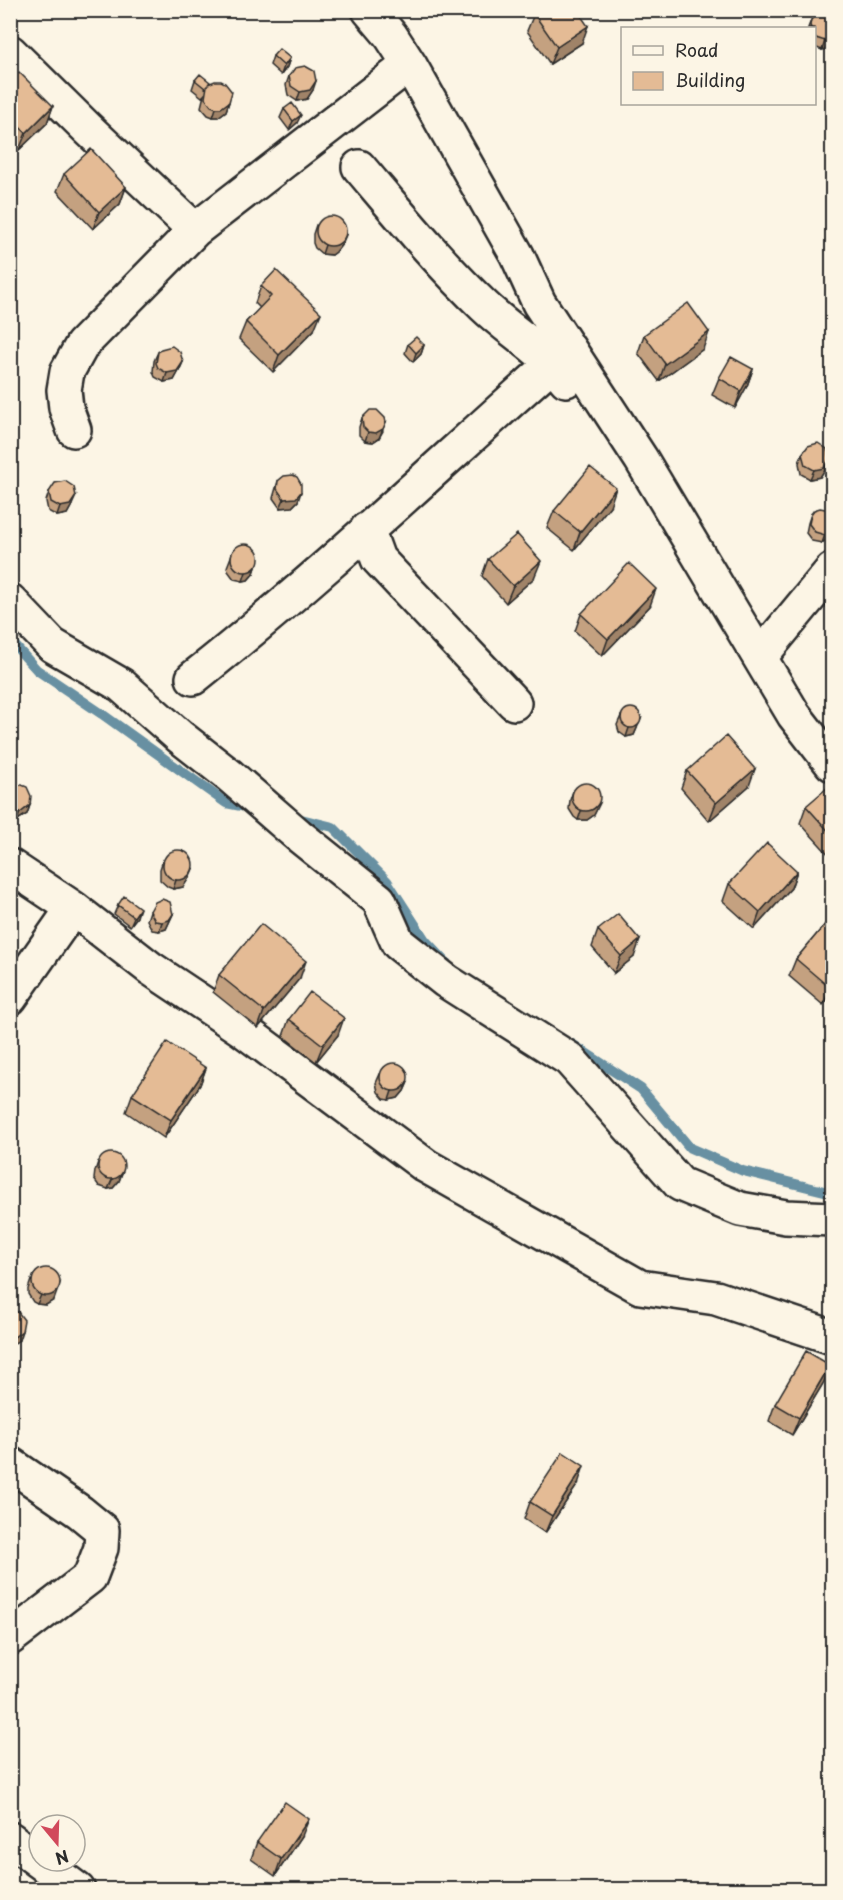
<svg xmlns="http://www.w3.org/2000/svg" width="843" height="1900" font-family="'Playpen Sans',sans-serif">
<style>
.lines{fill:none;stroke-linecap:round;stroke-linejoin:round}
.stream{stroke:#6890a2;stroke-width:10}
.minor-casing{stroke:#2b2b2b;stroke-width:38}
.minor{stroke:#fcf5e5;stroke-width:33}
.wall{fill:#c4a180;stroke:#2b2b2b;stroke-width:1.5}
.shaded-wall{fill:#a08368;stroke:#2b2b2b;stroke-width:1.5}
.building{fill:#e4bb95;stroke:#2b2b2b;stroke-width:1.5}
</style>
<rect width="100%" height="100%" fill="#fcf5e5"/>
<filter id="ink" filterUnits="userSpaceOnUse"><feTurbulence type="fractalNoise" baseFrequency=".0167" numOctaves="2"/><feDisplacementMap in="SourceGraphic" scale="12" xChannelSelector="R" yChannelSelector="G"/><feConvolveMatrix kernelMatrix="1 2 1 2 8 2 1 2 1" color-interpolation-filters="sRGB"/></filter>
<g filter="url(#ink)">
<g class="lines">
<!-- stream -->
<path class="stream" d="M10,640l27,30 65,44 124,89 25,5
M293,817l40,10 54,54 38,59 21,22
M572,1044l69,45 49,59 53,23 89,22"/>
<!-- minor casing -->
<g class="minor-casing">
<path id="minor" d="M369,10l22,26 20,31 106,188 22,48 102,156 153,256 38,49
M10,52l77,76 108,102
M359,167c40,47 80,96 125,139 27,26 59,43 82,74
M74,430l-8,-22 -2,-18 3,-18 15,-27 113,-115 203,-157 13,-6
M367,529l11,30 136,144
M10,601l42,44 69,40 58,51 51,40 68,59 81,65 19,43 48,38 123,78 111,125 60,25 46,8 46,2
M760,657l72,-87
M193,678c125,-99 241,-209 360,-315
M10,866l63,42 77,60 93,62 183,136 214,121 76,11 116,39
M10,998l63,-90
M10,1464l70,48 22,18 -1,18 -11,29 -80,61
M10,1839l29,22
M39,1861l39,29"/>
</g>
<!-- minor -->
<use href="#minor" class="minor"/>
</g>
<!-- wall -->
<path class="wall" d="M534,14l48,29 -32,21 -23,-33z
M811,20l20,28 -9,2 -8,-3v-19h-6z
M273,56l17,2 -3,9 -6,8 -11,-10z
M289,76l24,14 -6,9 -10,2 -9,-6 -2,-10z
M195,80l15,4 19,18 -3,9 -8,6h-5l-5,-2 -7,-8 3,-12 -2,2 -10,-8z
M10,81l43,25 -6,17 -28,27 -9,-8z
M284,109l13,14 -8,7 -9,-12z
M64,174l62,13 -6,17 -27,25 -36,-38z
M316,225l26,19 -6,8 -4,3 -10,-1 -7,-6 -2,-5v-9z
M261,286l53,44 -41,42 -34,-33 7,-17 14,-14 -5,-5z
M644,335l59,14 -44,32 -21,-28z
M408,344l16,1 -3,9 -8,8 -8,-9z
M158,352l25,10 -4,9 -5,9 -10,2 -9,-5 -2,-5 1,-11z
M753,369l-6,17 -12,22 -23,-13 7,-17z
M362,418l21,13 -4,7 -6,4 -8,-1 -6,-6v-8z
M802,454l27,5 -3,9 -6,9 -10,2 -9,-5 -2,-11z
M278,481l20,20 -6,6 -12,1 -7,-10z
M49,492l23,13 -5,9 -10,2 -9,-5 -2,-10z
M610,506l-36,44 -27,-22 7,-17z
M811,514l21,15 -2,8 -8,6 -10,-2 -6,-8 2,-10z
M234,549l23,15 -3,9 -6,7 -5,1 -9,-2 -6,-8 -1,-4z
M488,559l46,19 -28,25 -24,-27z
M650,606l-48,50 -27,-25 6,-17z
M621,716l16,12 -3,7 -8,2 -7,-5 -2,-7z
M687,771l62,15 -40,35 -28,-33z
M10,787l20,18 -3,9 -11,7h-6z
M573,791l23,20 -2,4 -7,5h-9l-4,-3 -5,-8 1,-9z
M832,793v61l-2,2 -30,-33 6,-17z
M163,860l26,18 -6,9 -10,2 -5,-2 -8,-7v-11z
M797,871l-6,17 -37,41 -31,-28 6,-17z
M118,905l19,12 -7,9 -16,-12z
M150,911l23,3 -7,15 -7,2 -7,-1 -5,-10z
M832,916v78l-9,11 -34,-29 7,-17z
M598,930l36,27 -20,16 -22,-26z
M219,975l81,3 -42,50 -45,-36z
M289,1019l49,16 -22,27 -33,-26z
M206,1068l-6,17 -36,53 -38,-26 6,-17z
M380,1074l28,8 -4,9 -6,7 -9,2 -5,-1 -6,-7 -2,-9z
M98,1162l24,11 -3,8 -6,7 -5,1 -9,-3 -5,-7 1,-8z
M31,1280l23,20 -8,5 -9,-1 -4,-2 -5,-8v-5z
M10,1311l9,29 -9,6z
M830,1365l-6,17 -32,53 -23,-14 6,-17z
M578,1484l-33,49 -21,-14 6,-17z
M302,1836l-27,40 -24,-17 6,-17z"/>
<!-- shaded-wall -->
<path class="shaded-wall" d="M588,26l-6,17 -32,21 7,-17z
M832,39v7l-1,2 -9,2 3,-9z
M290,58l-3,9 -6,8 3,-9z
M316,81l-3,9 -6,9 -10,2 3,-9z
M229,102l-3,9 -8,6h-5l3,-9z
M53,106l-6,17 -28,27 7,-17z
M301,115l-4,8 -8,7 4,-9z
M126,187l-6,17 -27,25 6,-17z
M346,235l-4,9 -6,8 -4,3 -10,-1 3,-9z
M321,313l-7,17 -41,42 6,-17z
M709,332l-6,17 -44,32 6,-17z
M424,345l-3,9 -8,8 3,-9z
M183,362l-4,9 -5,9 -10,2 3,-9z
M753,369l-6,17 -12,22 6,-17z
M386,422l-7,16 -6,4 -8,-1 3,-9z
M829,459l-3,9 -6,9 -10,2 4,-9z
M616,488l-6,18 -36,44 6,-18z
M301,492l-3,9 -6,6 -12,1 4,-9z
M76,496l-4,9 -5,9 -10,2 3,-9z
M832,529l-2,8 -8,6 3,-8z
M541,561l-7,17 -28,25 7,-17z
M257,564l-3,9 -6,7 -5,1 3,-9z
M656,589l-6,17 -48,50 6,-17z
M641,719l-7,16 -8,2 3,-9z
M755,769l-6,17 -40,35 7,-18z
M600,803l-6,12 -7,5h-9l3,-9z
M30,805l-3,9 -11,7 4,-8z
M193,869l-4,9 -6,9 -10,2 3,-9z
M797,871l-6,17 -37,41 6,-17z
M140,908l-3,9 -7,9 4,-9z
M173,914l-7,15 -7,2 3,-9z
M640,940l-6,17 -20,16 7,-17z
M306,961l-6,17 -42,50 6,-17z
M832,985v9l-9,11 7,-17z
M344,1018l-6,17 -22,27 7,-17z
M206,1068l-6,17 -36,53 7,-18z
M408,1082l-4,9 -6,7 -9,2 3,-9z
M122,1173l-3,8 -6,7 -5,1 4,-9z
M60,1283l-6,17 -8,5 -9,-1 4,-9z
M22,1331l-3,9 -9,6 4,-9z
M830,1365l-6,17 -32,53 7,-17z
M584,1466l-6,18 -33,49 7,-17z
M309,1819l-7,17 -27,40 6,-17z"/>
<!-- building -->
<path class="building" d="M538,10h39l11,16 -31,21 -23,-33z
M828,10l4,3v26l-7,2 -9,-3 -2,-3v-7h-3l-1,-3 1,-5 7,-8z
M279,49l11,9 -6,8 -11,-10z
M305,66l9,5 2,10 -6,9 -10,2 -9,-6 -2,-10 6,-8z
M19,72l34,34 -27,27 -16,-15v-37z
M200,74l10,8 -2,2 7,-3h6l4,2 7,9 -3,10 -8,6h-5l-5,-2 -6,-8 2,-12 -2,2 -10,-8z
M292,103l9,12 -8,6 -9,-12z
M91,149l35,38 -27,25 -35,-38z
M316 231a15 15 0 1 1 30 0a15 15 0 1 1-30 0Z
M276,270l45,43 -42,42 -33,-33 25,-26 -10,-10z
M688,303l21,29 -44,32 -21,-29z
M416,337l8,8 -8,8 -8,-9z
M172,346l8,6 3,10 -6,9 -10,2 -9,-5 -2,-5 2,-11 3,-3z
M731,357l22,12 -12,22 -22,-13z
M370,410h7l8,8 1,4 -3,7 -7,4 -8,-1 -5,-5 -1,-9z
M818,443l9,6 2,10 -5,9 -10,2 -9,-5 -3,-11 6,-8z
M590,467l26,21 -36,44 -26,-21z
M293,475l4,2 4,7v8l-5,6 -12,1 -7,-10 1,-8 6,-5z
M65,481l9,6 2,9 -6,9 -10,2 -9,-5 -2,-10 6,-9z
M820,508l10,2 2,4v15l-7,6 -10,-3 -6,-8 2,-10 3,-4z
M517,534l24,27 -28,25 -25,-27z
M231 558a14 14 0 1 1 28 0a14 14 0 1 1-28 0Z
M629,563l27,26 -48,50 -27,-25z
M621 718a10 10 0 1 1 20 0a10 10 0 1 1-20 0Z
M726,736l29,33 -39,34 -29,-32z
M572 797a14 14 0 1 1 28 0a14 14 0 1 1-28 0Z
M12,785h10l5,2 4,9 -1,9 -10,8 -10,-2v-24z
M827,788l5,5v42l-26,-29z
M767,843l30,28 -37,41 -31,-28z
M163 865a15 15 0 1 1 30 0a15 15 0 1 1-30 0Z
M124,896l16,12 -6,9 -16,-12z
M162,899l8,3 3,12 -4,6 -7,2 -7,-1 -5,-10 5,-9z
M618,914l22,26 -19,16 -23,-26z
M832,916v69l-2,3 -34,-29z
M261,924l45,37 -42,50 -45,-36z
M310,992l34,26 -21,27 -34,-26z
M167,1042l39,26 -35,52 -39,-25z
M380 1077a14 14 0 1 1 28 0a14 14 0 1 1-28 0Z
M98 1166a13 13 0 1 1 26 0a13 13 0 1 1-26 0Z
M32 1282a14 14 0 1 1 28 0a14 14 0 1 1-28 0Z
M10,1311l8,1 6,8 -2,11 -8,6 -4,-1z
M806,1351l24,14 -31,53 -24,-14z
M563,1452l21,14 -32,50 -22,-14z
M285,1802l24,17 -28,40 -24,-17z"/>
</g>
<!-- margin -->
<rect width="843" height="1900" fill="none" stroke="#fcf5e5" stroke-width="36"/>
<rect x="18" y="18" width="807" height="1864" fill="none" stroke="#2b2b2b" stroke-width="2" filter="url(#ink)"/>
<!-- legend -->
<rect x="621" y="27" width="195" height="78" fill="#fcf5e5" stroke="#a8a49b" stroke-width="1.5"/>
<rect x="633" y="46" width="30" height="9" fill="#fcf5e5" stroke="#a8a49b" stroke-width="1.5"/>
<text x="675" y="57" font-size="18" fill="#2b2b2b">Road</text>
<rect x="633" y="72" width="30" height="18" fill="#e4bb95" stroke="#a8a49b" stroke-width="1.5"/>
<text x="675" y="87" font-size="18" fill="#2b2b2b">Building</text>
<!-- north arrow -->
<g transform="translate(57 1843) rotate(161)"><circle r="28" fill="#fcf5e5" stroke="#a8a49b" stroke-width="1.5"/>
<path d="M0-4.5L10 22L0 15L-10 22Z" fill="#d1495b"/>
<text y="-9" font-size="16" font-weight="bold" text-anchor="middle" fill="#2b2b2b">N</text>
</g>
</svg>
